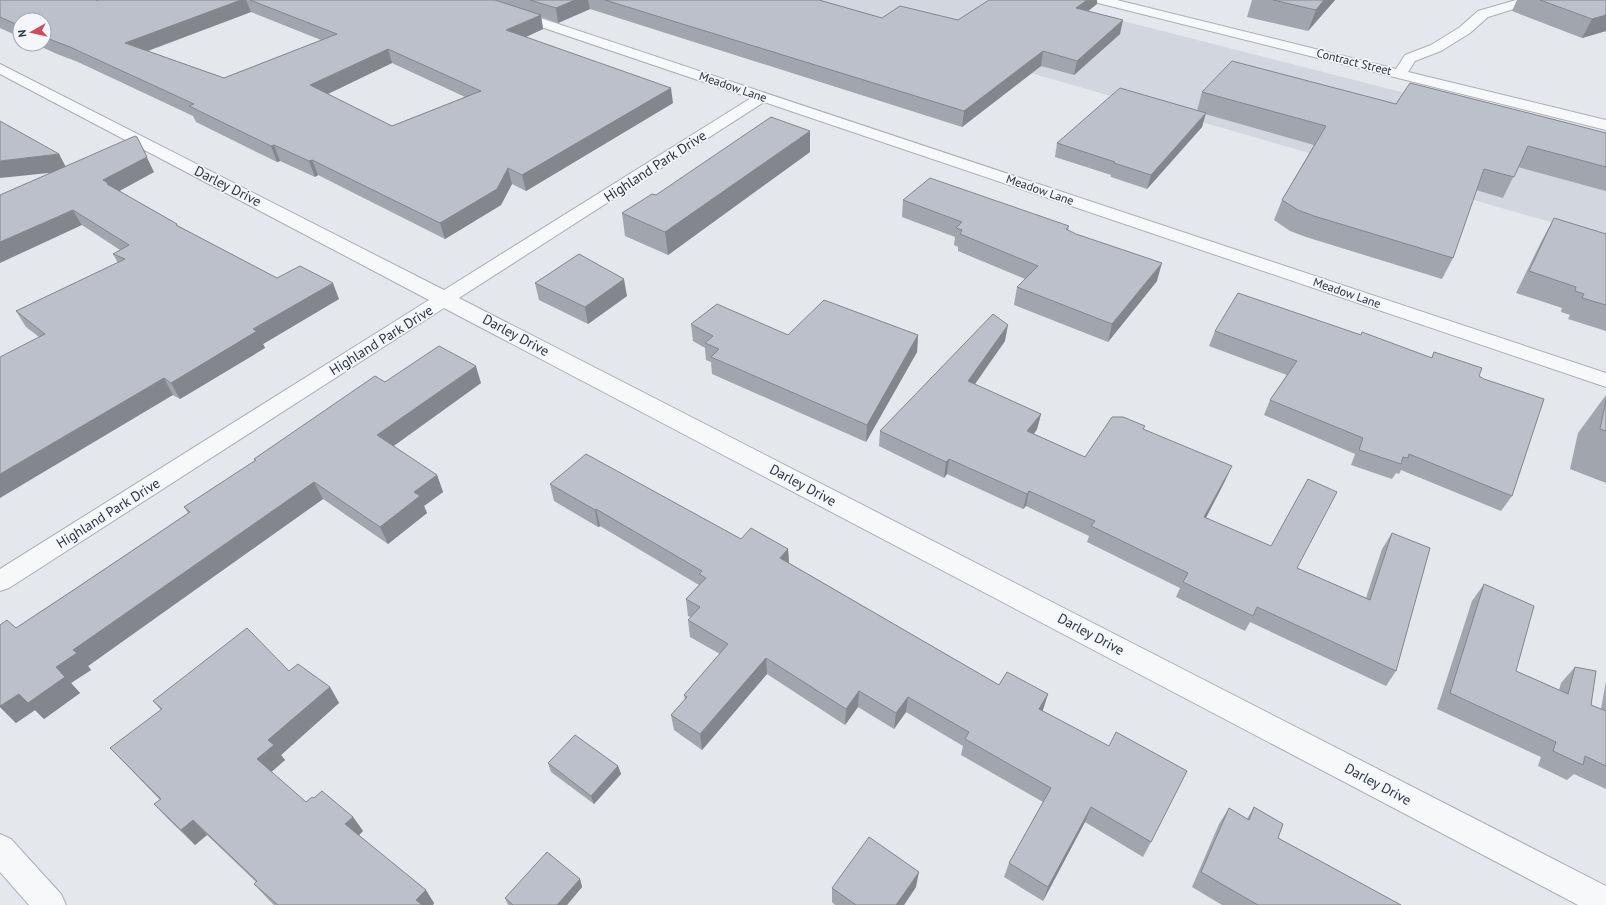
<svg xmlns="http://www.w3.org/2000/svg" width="1606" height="905" font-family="'PT Sans',sans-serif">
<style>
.built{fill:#d2d6de}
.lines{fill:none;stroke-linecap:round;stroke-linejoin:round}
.minor-casing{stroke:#a9aeb7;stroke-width:2}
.minor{fill:#f7f8fa;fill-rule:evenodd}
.wall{fill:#a1a5ae;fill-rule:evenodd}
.shaded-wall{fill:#83868d}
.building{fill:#bbc0ca;stroke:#83868d;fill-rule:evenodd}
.labels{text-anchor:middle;stroke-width:3.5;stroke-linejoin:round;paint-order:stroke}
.far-street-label{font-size:12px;fill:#2b3445;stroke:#f4f6f9}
.street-label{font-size:14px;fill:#2b3445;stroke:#f4f6f9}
</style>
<rect width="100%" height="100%" fill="#e4e7ec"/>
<!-- built -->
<path class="built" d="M776,0h264l566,144v94z"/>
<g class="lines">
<!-- minor casing -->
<g class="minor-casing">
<path id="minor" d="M468,0h18l1120,373v14l-842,-285 -305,196 1147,588v19h-28l-1134,-597 -435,280 -9,3v-22l429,-269 -429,-226v-10l444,226 307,-192 -281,-95z
M1096,0h21l279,69 9,-14 26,-10 29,-18 18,-16 38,-11h19l-2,3 -45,14 -18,16 -29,18 -26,10 -7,11 198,48v10l-508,-127z
M0,834l11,5 50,55 5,11h-37l-29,-33z"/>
</g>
<!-- minor -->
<use href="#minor" class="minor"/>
</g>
<!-- wall -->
<path class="wall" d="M0,0l97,1 2,-1h720l63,18 76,2 139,-16 -9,7 32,23 -46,41 -33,-9 -79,61 -372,-118 -32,14 -17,-6 2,12 -18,8 148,66 -147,88 -14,-7 -11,21 -56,34 -127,-64 -3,2 -35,-16 -3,1 -81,-40 -3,-6 -115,-54 -21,-8 -22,-10h9v-24h-24v17l-20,-9zM251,12l70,28 -97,38 -76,-27zM392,63l73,34 -73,29 -64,-32z
M1252,0h83l-27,31 -61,-14z
M1517,0h89v31l-24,7 -70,-27z
M1202,92l194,12 152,14 58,15v58l-88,-24 -15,31 -27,-8 -23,68 -11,21 -136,-42 -16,-6 -16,-11 8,-20 32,-55 -109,-31 -3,13 -55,62 -36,-12v-2l-56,-18 2,-14 140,-32z
M810,152l-142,103 -43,-19 -3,-23 34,-18z
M59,154l6,12 89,6 -35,19 58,33 1,2 99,52 62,21 -76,45 2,4 -85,51 -7,-4 -134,-58 -13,-10 -10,-16 102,-48 -5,-9 7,-4 -38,-25 -33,-52z
M903,200l166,26 -1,4 89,51 -49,61 -94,-37 3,-18 8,-8 -67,-28v-4l-4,-2 1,-8 -53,-20z
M1554,218l52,16v97l-38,-12 2,-4 -9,-3 1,-4 -46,-15 26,-53z
M535,283l92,13 -39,28 -49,-24z
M691,324l97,11h130l-1,17 -51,90 -154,-68 -1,-12 -5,-2 -1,-12 -12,-7z
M1215,331l146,4 70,23 3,-6 45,24 33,120 -11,15 -100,-41 -2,4 -3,-1 -4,6 -41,-14 4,-11 -91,-39 6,-15 17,-25 -78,-29z
M1005,341l-31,43 67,30 -4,15 -3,5 51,23 59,-28 81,52 -19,37 91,50 69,30 16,-49 10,-16 4,138 -10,15 -136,-64 -5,9 -69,-34 4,-9 -93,-46 2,-6 -63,-30 -3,3 -76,-35 -3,4 -65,-32 1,-15z
M385,382l96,1 -88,63 44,29 6,17 -19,14 3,7 -39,31 -65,-45 -235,167 3,4 -20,13 9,10 -36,26 -9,-9 -19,13 -16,-16v-82l16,3 56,-37 116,-78 -4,-6 71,-46 -1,-2z
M1606,395v88l-36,-14 8,-36z
M550,484l191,55 47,10 1,14 210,122 49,9 -6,17 109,131 -8,15 -58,-35 -42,79 -39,-24 5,-14 34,-61 -82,-47 2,-9 -57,-34 -12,17 -36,-22 -13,18 -78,-51 -65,76 -28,-20 -3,-15 14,-15 -1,-5 36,-41 -30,-17 -2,-17 3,-3 -3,-1 -2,-17 13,-14 -99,-59 -2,1 -44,-26z
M1484,584l32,87 43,19 2,-7 14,-16 16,38 10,4 5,-28v108l-32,-15 -7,6 -29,-14 3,-9 -104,-48 35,-108z
M289,671l41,16 9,16 -58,52 4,5 -14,12 35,30 8,-4 39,19 10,14 -4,4 75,68 -1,2h-159l-7,-7 -13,-14 2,-2 -49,-47 -12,10 -27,-26 -14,-15 6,-4 -50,-52 51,-38 -8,-9z
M548,763l70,3 3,8 -27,30 -43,-32z
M1254,807l24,31 123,67h-179l-30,-18 27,-63 10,-16 18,11z
M580,879l2,8 -15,18h-59l-3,-7z
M916,887l-12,18h-69l-3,-3v-14z"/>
<!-- shaded-wall -->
<path class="shaded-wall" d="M241,0h5l5,12 -120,45 -6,-14z
M575,0h13l2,9 -32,14 -2,-15z
M1087,0h10v4l-23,18 2,-14z
M1324,0h11l-27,31 8,-21z
M541,15l2,14 -34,16 -3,-15z
M1606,15v16l-24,7 10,-19z
M1123,20l-3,14 -46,41 3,-14z
M388,49l4,14 -77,37 -5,-15z
M1043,51l-2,15 -79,61 2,-16z
M671,88l2,15 -147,88 -4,-16z
M1206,113l-4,14 -55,62 4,-14z
M810,131v21l-142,103 -3,-23z
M137,137l17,35 -40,22 -11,-14z
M274,145l6,16 -3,1 -6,-16z
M59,154l9,17 -68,7v-17z
M312,160l6,15 -3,2 -6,-16z
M508,168l4,16 -11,21 -56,34 -5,-16z
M73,210l9,15 -82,38v-21z
M1162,263l-5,18 -49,61 4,-18z
M624,279l3,17 -39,28 -3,-17z
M333,283l6,16 -76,45 2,4 -85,51 -9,-16 82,-54z
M1008,325l-3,16 -39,56 2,-16z
M918,335l-1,17 -51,90 1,-17z
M476,366l5,17 -97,70 -7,-18z
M164,378l9,17 -173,103v-24z
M1041,414l-4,15 -13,18 3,-16z
M949,459l-2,15 -3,4 2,-16z
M1232,466l-7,15 -27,52 6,-16z
M437,475l6,17 -19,14 3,7 -39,31 -8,-17 34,-35z
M314,482l9,17 -235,167 3,4 -20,13 9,10 -36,26 -16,-16 28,-36 17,-17z
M1029,491l-3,15 -3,3 4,-15z
M596,509l4,17 -2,1 -3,-17z
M788,549l1,16 -9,-7z
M766,658l1,16 -65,76 -2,-16z
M330,687l9,16 -58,52 4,5 -17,15 -11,-16 11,-19z
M859,691l-1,16 -13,18 1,-16z
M19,694l16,16 -19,13 -16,-16v-1z
M1048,694l-5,16 -9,15 5,-16z
M908,697l-2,15 -12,17 2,-16z
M618,766l3,8 -27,30 -3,-8z
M1091,807l-6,15 -42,79 5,-14z
M353,817l10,14 -8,8 -10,-15z
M193,820l14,15 -12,10 -14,-15z
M919,872l-3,15 -12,18h-8z
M580,879l2,8 -15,18h-10z
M426,890l8,13 -1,2h-14l-3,-5z"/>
<!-- building -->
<path class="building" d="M0,0h96l1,1 2,-1h142l-116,43 99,35 113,-44 -87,-34h245l46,15 -35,15 165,58 -149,87 -14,-7 -11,21 -57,34 -128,-63 -3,1 -35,-16 -3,1 -82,-40 5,-2 -124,-57 -26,-10v-17h-24v6l-20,-9zM388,49l93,42 -89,35 -82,-41z
M530,0h45l-19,8z
M605,0h214l63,18 18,-12 58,14 31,-20h98l-11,8 47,12 -46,41 -34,-10 -79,60z
M1273,0h51l-8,10z
M1540,0h66v15l-14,4z
M1232,61l164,43 14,-21 138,35 58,15v34l-78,-21 -14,31 -30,-8 -31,89 -139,-42 -16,-6 -16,-10 44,-74 -124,-34z
M1120,88l86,25 -55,62 -37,-12 1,-1 -58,-19z
M771,117l39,14 -145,101 -43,-19 30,-19 4,1z
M0,121l59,33 -59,7z
M135,136l2,1 10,20 -44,23 5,3 -1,1 70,40 -1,1 101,53 23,-12 33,17 -80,46 4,2 -86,52 -7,-5 -164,96v-117l45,-23 -29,-23 109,-52 -12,-5 16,-9 -56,-35 -73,32v-47z
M930,178l139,48 -3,3 10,5 86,29 -50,61 -95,-37 21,-21 -78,-32 2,-4 -6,-2 6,-6 -59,-22z
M1554,218l52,16v71l-24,-7 2,-4 -9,-3 1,-4 -47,-16z
M579,254l45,25 -39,28 -50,-24z
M1238,293l123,42 1,-3 70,26 2,-6 48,16 -3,8 5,3 60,20 -32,97 -103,-42 -1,4 -5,-1 -2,7 -42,-14 4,-12 -93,-38 27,-39 -82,-30z
M824,300l94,35 -51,90 -156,-68 8,-8 -14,-6 8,-7 -22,-12 26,-20 71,31z
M993,314l15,11 -40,56 73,33 -14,17 58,26 27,-40h11l22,9 -2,3 89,37 -28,51 67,29 37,-67 29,13 -40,76 73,32 22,-67 38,15 -34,123 -139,-64 -4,9 -70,-34 5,-9 -97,-47 4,-5 -66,-30 -2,3 -78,-35 -3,3 -66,-31z
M439,346l37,20 -99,69 60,40 -23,17 6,4 -40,31 -66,-45 -241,168 4,3 -21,14 9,10 -37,26 -9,-9 -19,12v-81l7,-5 9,8 56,-37 118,-79 -6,-5 72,-47 -2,-1 121,-83 10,6z
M1606,400v31l-6,-2z
M586,454l155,85 10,-11 37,21 -8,9 219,127 8,-13 41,22 -9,15 70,37 7,-14 71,39 -36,71 -60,-35 -43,80 -39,-24 42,-75 -86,-49 4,-7 -61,-35 -12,16 -37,-22 -13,18 -80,-51 -66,76 -29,-19 16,-18 -3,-2 44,-51 -40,-24 12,-13 -14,-8 20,-21 -7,-4 3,-3 -106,-62 -1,1 -45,-26z
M1484,584l50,22 -18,65 52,23 7,-27 21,4 -5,34 15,6v55l-21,-10 -2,9 -30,-14 3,-9 -106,-49z
M247,628l42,43 9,-7 32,23 -62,53 6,5 -17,14 49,43 6,-5 2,1 8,-7 31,26 -8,7 81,66 -10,10 6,5h-144l-24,-21 3,-3 -64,-61 -12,10 -27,-26 7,-5 -51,-51 52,-39 -9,-8z
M575,735l43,31 -27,30 -43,-33z
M1254,807l29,17 -5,14 123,67h-143l-57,-33 28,-64 20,12z
M869,837l50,35 -23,33h-40l-24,-17z
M547,852l33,27 -23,26h-44l-8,-7z"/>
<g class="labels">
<!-- far-street labels -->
<g class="far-street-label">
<text transform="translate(1354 62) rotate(14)" y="4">Contract Street</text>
<text transform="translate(733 87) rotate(19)" y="4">Meadow Lane</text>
<text transform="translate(1040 190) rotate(19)" y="4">Meadow Lane</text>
<text transform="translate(1347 293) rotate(19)" y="4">Meadow Lane</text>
</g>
<!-- street labels -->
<g class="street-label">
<text transform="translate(655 166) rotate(-33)" y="5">Highland Park Drive</text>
<text transform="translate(228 186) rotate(27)" y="5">Darley Drive</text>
<text transform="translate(516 335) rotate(28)" y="5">Darley Drive</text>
<text transform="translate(381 340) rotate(-32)" y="5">Highland Park Drive</text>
<text transform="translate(803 485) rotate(28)" y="5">Darley Drive</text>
<text transform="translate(108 513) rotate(-32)" y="5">Highland Park Drive</text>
<text transform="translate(1091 634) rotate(28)" y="5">Darley Drive</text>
<text transform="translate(1378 784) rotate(28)" y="5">Darley Drive</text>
</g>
</g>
<!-- north arrow -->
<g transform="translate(32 32) rotate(262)"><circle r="19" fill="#f4f6f9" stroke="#a4a8b1"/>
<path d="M0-3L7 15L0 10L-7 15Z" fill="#d1495b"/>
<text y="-6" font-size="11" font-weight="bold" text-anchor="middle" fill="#2b3445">N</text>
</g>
</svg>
